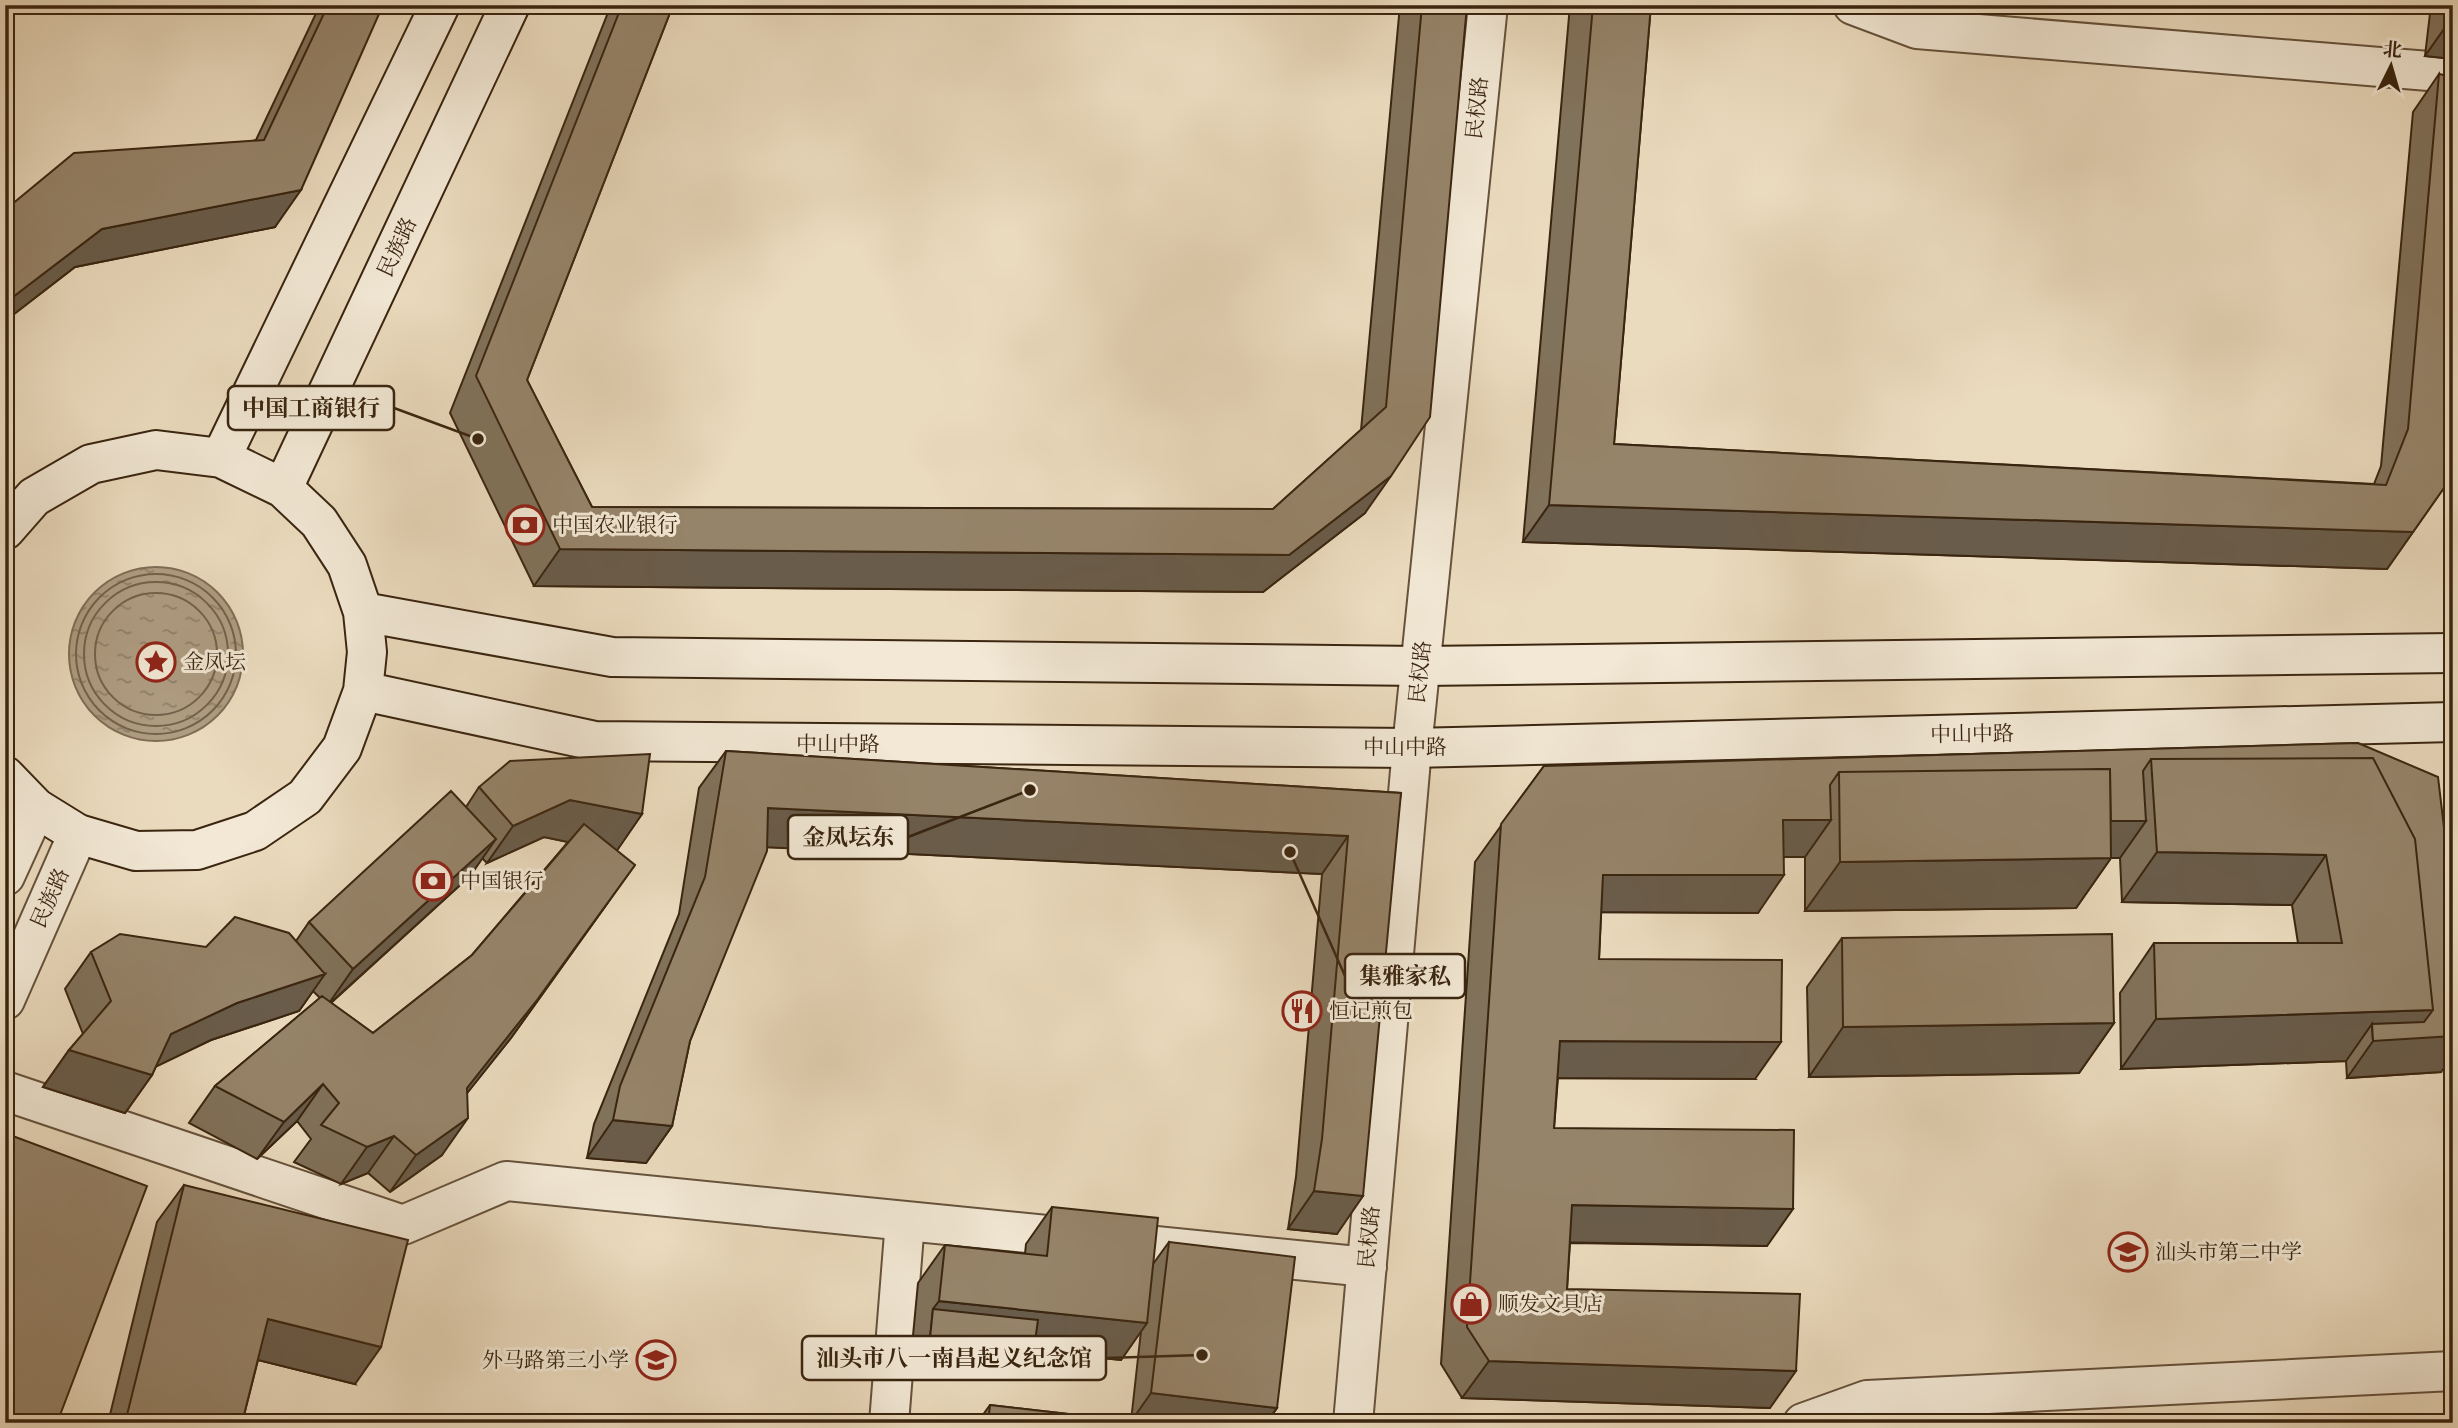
<svg xmlns="http://www.w3.org/2000/svg" width="2458" height="1428" font-family="'Libre Caslon Text','Noto Serif SC',serif">
<style>
.water{fill:url(#water-ripples);stroke:#806d55;stroke-width:2}
.lines{fill:none;stroke-linecap:round;stroke-linejoin:round}
.shore{stroke:#74614a;stroke-width:2}
.minor-casing{stroke:#66523c;stroke-width:42}
.tertiary-casing{stroke:#66523c;stroke-width:42}
.secondary-casing{stroke:#3a2510;stroke-width:42}
.minor{stroke:#f2e8d5;stroke-width:38}
.tertiary{stroke:#f2e8d5;stroke-width:38}
.secondary{stroke:#f2e8d5;stroke-width:38}
.wall{fill:#81725b;stroke:#3a2510;stroke-width:2;fill-rule:evenodd}
.shaded-wall{fill:#695c4a;stroke:#3a2510;stroke-width:2}
.building{fill:#96846a;stroke:#3a2510;stroke-width:2}
.labels{text-anchor:middle;stroke-width:6;stroke-linejoin:round;paint-order:stroke}
.street-label{font-size:21px;fill:#3a2510;stroke:#f2e8d5}
.poi-label{font-size:21px;fill:#3a2510;stroke:#f2e8d5;text-anchor:start}
.leader{fill:none;stroke:#3a2510;stroke-width:2.5}
.callout-dot{fill:#3a2510;stroke:#f2e8d5;stroke-width:2.5}
.callout{fill:#f2e8d5;stroke:#3a2510;stroke-width:2.5}
.callout-label{font-size:23px;text-anchor:middle;font-weight:bold;fill:#3a2510}
</style>
<defs>
<pattern id="water-ripples" width="26" height="14" patternUnits="userSpaceOnUse" patternTransform="scale(1.75)"><rect width="26" height="14" fill="#af9d83"/><path d="M2 4q2-2 4 0t4 0M15 11q2-2 4 0t4 0" fill="none" stroke="#8f806a"/></pattern>
</defs>
<rect width="100%" height="100%" fill="#ebdbbe"/>
<filter id="stains"><feTurbulence type="fractalNoise" baseFrequency=".00286" numOctaves="4"/><feColorMatrix values="0 0 0 0 .2 0 0 0 0 .09 0 0 0 0 .02 0 0 0 .5 -.17"/></filter>
<radialGradient id="worn" r=".72"><stop offset=".6" stop-color="#630" stop-opacity="0"/><stop offset="1" stop-color="#630" stop-opacity=".3"/></radialGradient>
<!-- water -->
<path class="water" d="M69 654a87 87 0 1 1 174 0a87 87 0 1 1-174 0Z"/>
<g class="lines">
<!-- shore -->
<path class="shore" d="M76 654a80 80 0 1 1 160 0a80 80 0 1 1-160 0Z
M84 654a72 72 0 1 1 144 0a72 72 0 1 1-144 0Z
M95 654a61 61 0 1 1 122 0a61 61 0 1 1-122 0Z"/>
<!-- minor casing -->
<g class="minor-casing">
<path id="minor" d="M1853,5l64,24 536,44
M5,1091l398,134 103,-44 861,86
M889,1423l16,-202
M1353,1423l59,-675 76,-743
M1803,1423l64,-23 586,-29"/>
</g>
<!-- tertiary casing -->
<g class="tertiary-casing">
<path id="tertiary" d="M5,876l31,-68
M5,1000l73,-166"/>
</g>
<!-- secondary casing -->
<g class="secondary-casing">
<path id="secondary" d="M221,458l219,-453
M283,488l227,-483
M5,530l29,-33 57,-33 65,-14 65,8 62,30 36,34 28,43 16,47 4,40 -4,39 -21,57 -37,49 -50,34 -58,19 -61,1 -58,-17 -42,-26 -31,-32
M363,612l249,45 809,9 1032,-13
M363,691l232,50 817,7 1041,-26"/>
</g>
<!-- minor -->
<use href="#minor" class="minor"/>
<!-- tertiary -->
<use href="#tertiary" class="tertiary"/>
<!-- secondary -->
<use href="#secondary" class="secondary"/>
</g>
<!-- wall -->
<path class="wall" d="M320,5h63l-108,222 -200,40 -70,54v-111l251,-70z
M611,5h62l-146,375 65,127 681,2 88,-79 39,-425h67l-102,508 -102,79 -729,-6 -84,-173z
M1570,5h81l-37,439 760,40 7,-18 32,-354 26,-38 14,401 -66,94 -864,-27z
M2431,5h22v54l-28,-3z
M2358,743l83,329 -94,6 -1,-17 -225,8 -1,-76 34,-50h144l-6,-38 -170,-3 -2,-44h-9l-35,50 -271,3v-54h-21l-26,56 -157,-1 -2,47 156,120 -197,-1 -4,50 213,118 -197,-3 -3,46 203,119 -308,-10 -21,-34 34,-502 69,-96z
M726,751l675,42 -64,441 -49,-5 8,-52 26,-303 -555,-27 -77,194 -18,85 -26,37 -59,-5 7,-34 85,-210 20,-126z
M479,787l163,27 -25,36 -9,52 -97,136 -44,55 -25,62 -52,37 -22,-19 -27,11 -47,-22 17,-23 -14,-18 -40,38 -68,-36 26,-37 105,-88 -7,-7 -14,20 -88,29 -55,26 -4,9 -27,38 -82,-26 26,-37 14,-16 -18,-45 26,-37 115,-5 90,-6 13,-19 157,-115zM544,837l24,5 -96,113 -99,78 -42,-30 139,-127 12,-18 5,5z
M1842,938l272,85 -35,50 -270,4 -2,-90z
M184,1185l171,199 -97,-24 -16,63h-134l49,-201z
M1052,1207l101,57 16,-22 108,166 -11,15h-289l13,-18 141,16 10,-90 -20,29 -88,-9 -19,27 -104,-11 8,-84 27,-38 80,9 1,-10z"/>
<!-- shaded-wall -->
<path class="shaded-wall" d="M2451,19h2v40l-28,-3z
M301,190l-26,37 -200,40 -70,54v-18l97,-74z
M1391,476l-26,37 -102,79 -729,-6 26,-37 729,6z
M1549,505l864,27 -26,37 -864,-27z
M570,800l72,14 -26,38 -72,-15 -57,26 26,-37z
M768,808l580,28 -26,38 -580,-28z
M1783,820h48l-26,37h-48z
M2102,821h44l-26,37h-44z
M496,839l-26,37 -143,130 26,-37z
M2157,852l169,3 -34,50 -170,-3z
M2111,858l-35,50 -271,3 35,-49z
M635,865l-124,173 -70,88 26,-38z
M1603,875h181l-26,38 -181,-1z
M325,974l-26,37 -88,29 -66,32 26,-38 66,-31z
M2433,1010l20,26v20l-12,16 -94,6 26,-37 -1,-17 -26,37 -225,8 35,-50z
M2114,1023l-35,50 -270,4 34,-50z
M1560,1041l221,1 -26,37 -221,-1z
M69,1050l83,25 -27,38 -82,-26z
M323,1084l-26,37 -40,38 27,-37z
M468,1118l-26,37 -52,37 26,-37z
M613,1120l59,6 -26,37 -59,-5z
M394,1136l-26,37 -27,11 26,-37z
M1314,1191l49,5 -26,38 -49,-5z
M1572,1205l221,4 -26,37 -221,-4z
M939,1301l208,22 -26,37 -88,-9 -19,27 -104,-11 20,-29 3,-29z
M268,1319l113,28 -26,37 -113,-28z
M1489,1361l307,10 -26,37 -308,-10z
M1151,1393l126,15 -11,15h-136z
M127,1415l30,8h-36z"/>
<!-- building -->
<path class="building" d="M328,5h55l-82,185 -199,39 -97,74v-93l69,-57 190,-13z
M622,5h51l-146,375 65,127 681,2 113,-102 36,-402h45l-37,412 -39,59 -102,79 -729,-6 -84,-173z
M1593,5h58l-37,439 772,41 22,-56 31,-355 14,3v398l-40,57 -864,-27z
M2358,743l80,34 15,127v132l-80,5 -1,-17 52,-2 9,-12 -18,-171 -42,-81 -222,1 -8,12 3,50h-35l-1,-52 -271,3 -9,13 1,35h-48l1,55h-181l-4,84 183,1 -1,82 -221,-1 -6,87 240,2 -1,79 -221,-4 -5,84 233,5 -4,77 -307,-10 -22,-34 34,-503 43,-58z
M726,751l675,42 -38,403 -49,-5 8,-52 26,-303 -580,-28 -1,43 -77,190 -18,85 -59,-6 7,-34 85,-209z
M650,754l-8,60 -72,-14 -57,26 -34,-39 31,-26z
M2373,758l42,81 18,171 -277,9 -2,-76h188l-16,-88 -169,-3 -6,-93z
M2110,769l1,89 -271,4 -1,-90z
M451,791l45,48 -143,130 -44,-47z
M584,824l51,41 -98,135 -70,88 1,30 -52,37 -22,-19 -27,11 -46,-22 18,-22 -16,-19 -39,38 -69,-36 107,-90 51,37 99,-78z
M235,917l54,16 36,41 -88,29 -66,31 -19,41 -83,-25 42,-49 -20,-49 29,-18 86,13z
M2112,934l2,89 -271,4 -1,-89z
M10,1135l137,51 -90,237h-52v-277z
M184,1185l224,55 -27,107 -113,-28 -26,104h-85l-30,-8z
M1052,1207l106,11 -11,105 -208,-22 6,-56 102,11z
M1169,1242l126,15 -18,151 -126,-15z
M933,1309l105,11 -4,29 -104,-11z
M990,1405l156,18h-158z
M1846,1414l25,9h-28z"/>
<!-- icons -->
<defs>
<g id="bank-ring" transform="scale(2.0125)"><circle r="9.5" fill="#f2e8d5" stroke="#8f2418" stroke-width="1.5"/><path d="M-6-4H6V4H-6ZM0-2.3a2.3 2.3 0 1 0 0 4.6a2.3 2.3 0 1 0 0-4.6Z" fill="#8f2418"/></g>
<g id="sight-ring" transform="scale(2.0125)"><circle r="9.5" fill="#f2e8d5" stroke="#8f2418" stroke-width="1.5"/><path d="M0-6L1.8-2.2L6-1.7L2.9 1.2L3.7 5.4L0 3.3L-3.7 5.4L-2.9 1.2L-6-1.7L-1.8-2.2Z" fill="#8f2418"/></g>
<g id="restaurant-ring" transform="scale(2.0125)"><circle r="9.5" fill="#f2e8d5" stroke="#8f2418" stroke-width="1.5"/><path d="M-5-6h1v4h1v-4h1v4h1v-4h1v5L-1.5 .5V6h-2V.5L-5-1ZM5-6V6H3V1.5H1.5Q1.5-4 5-6Z" fill="#8f2418"/></g>
<g id="school-ring" transform="scale(2.0125)"><circle r="9.5" fill="#f2e8d5" stroke="#8f2418" stroke-width="1.5"/><path d="M0-5L7-2L0 1L-7-2ZM-4 1L0 2.5L4 1V4Q0 6-4 4Z" fill="#8f2418"/></g>
<g id="shop-ring" transform="scale(2.0125)"><circle r="9.5" fill="#f2e8d5" stroke="#8f2418" stroke-width="1.5"/><path d="M-5-2.5h2.3a2.7 3.5 0 0 1 5.4 0H5L5.5 6h-11ZM-1.5-2.5h3a1.5 2.3 0 0 0-3 0Z" fill="#8f2418"/></g>
</defs>
<g fill-rule="evenodd">
<use href="#bank-ring" x="525" y="525"/>
<use href="#sight-ring" x="156" y="662"/>
<use href="#bank-ring" x="433" y="881"/>
<use href="#restaurant-ring" x="1302" y="1011"/>
<use href="#school-ring" x="2128" y="1252"/>
<use href="#shop-ring" x="1471" y="1304"/>
<use href="#school-ring" x="656" y="1360"/>
</g>
<g class="labels">
<!-- street labels -->
<g class="street-label">
<text transform="translate(1477 108) rotate(-84)" y="7">民权路</text>
<text transform="translate(397 247) rotate(-65)" y="7">民族路</text>
<text transform="translate(1420 672) rotate(-84)" y="7">民权路</text>
<text transform="translate(1972 734) rotate(-1)" y="7">中山中路</text>
<text x="838" y="751">中山中路</text>
<text x="1405" y="754">中山中路</text>
<text transform="translate(50 898) rotate(-66)" y="7">民族路</text>
<text transform="translate(1369 1237) rotate(-85)" y="7">民权路</text>
</g>
<!-- poi labels -->
<g class="poi-label">
<text x="552" y="532">中国农业银行</text>
<text x="183" y="669">金凤坛</text>
<text x="460" y="888">中国银行</text>
<text x="1329" y="1018">恒记煎包</text>
<text x="2155" y="1259">汕头市第二中学</text>
<text x="1498" y="1311">顺发文具店</text>
<text x="629" y="1367" text-anchor="end">外马路第三小学</text>
</g>
</g>
<!-- callouts -->
<path class="leader" d="M478 439L394 408M1030 790L908 837M1290 852L1345 976M1202 1355L1106 1358"/>
<g class="callout-dot">
<circle cx="478" cy="439" r="7"/>
<circle cx="1030" cy="790" r="7"/>
<circle cx="1290" cy="852" r="7"/>
<circle cx="1202" cy="1355" r="7"/>
</g>
<g class="callout">
<rect x="228" y="386" width="166" height="44" rx="7"/>
<rect x="788" y="815" width="120" height="44" rx="7"/>
<rect x="1345" y="954" width="120" height="44" rx="7"/>
<rect x="802" y="1336" width="304" height="44" rx="7"/>
</g>
<g class="callout-label">
<text x="311" y="416">中国工商银行</text>
<text x="848" y="845">金凤坛东</text>
<text x="1405" y="984">集雅家私</text>
<text x="954" y="1366">汕头市八一南昌起义纪念馆</text>
</g>
<!-- margin -->
<rect width="2458" height="1428" fill="none" stroke="#ebdbbe" stroke-width="28"/>
<rect x="7" y="7" width="2444" height="1414" fill="none" stroke="#3a2510" stroke-width="3.5"/>
<rect x="14" y="14" width="2430" height="1400" fill="none" stroke="#3a2510" stroke-width="2"/>
<!-- north arrow -->
<g transform="translate(2391 66) rotate(5)" stroke="#f2e8d5" stroke-width="5" paint-order="stroke">
<path d="M0-5L12 26L0 18L-12 26Z" fill="#3a2510"/>
<text y="-10" font-size="19" font-weight="bold" text-anchor="middle" fill="#3a2510">北</text>
</g>
<rect width="100%" height="100%" filter="url(#stains)"/>
<rect width="100%" height="100%" fill="url(#worn)"/>
</svg>
